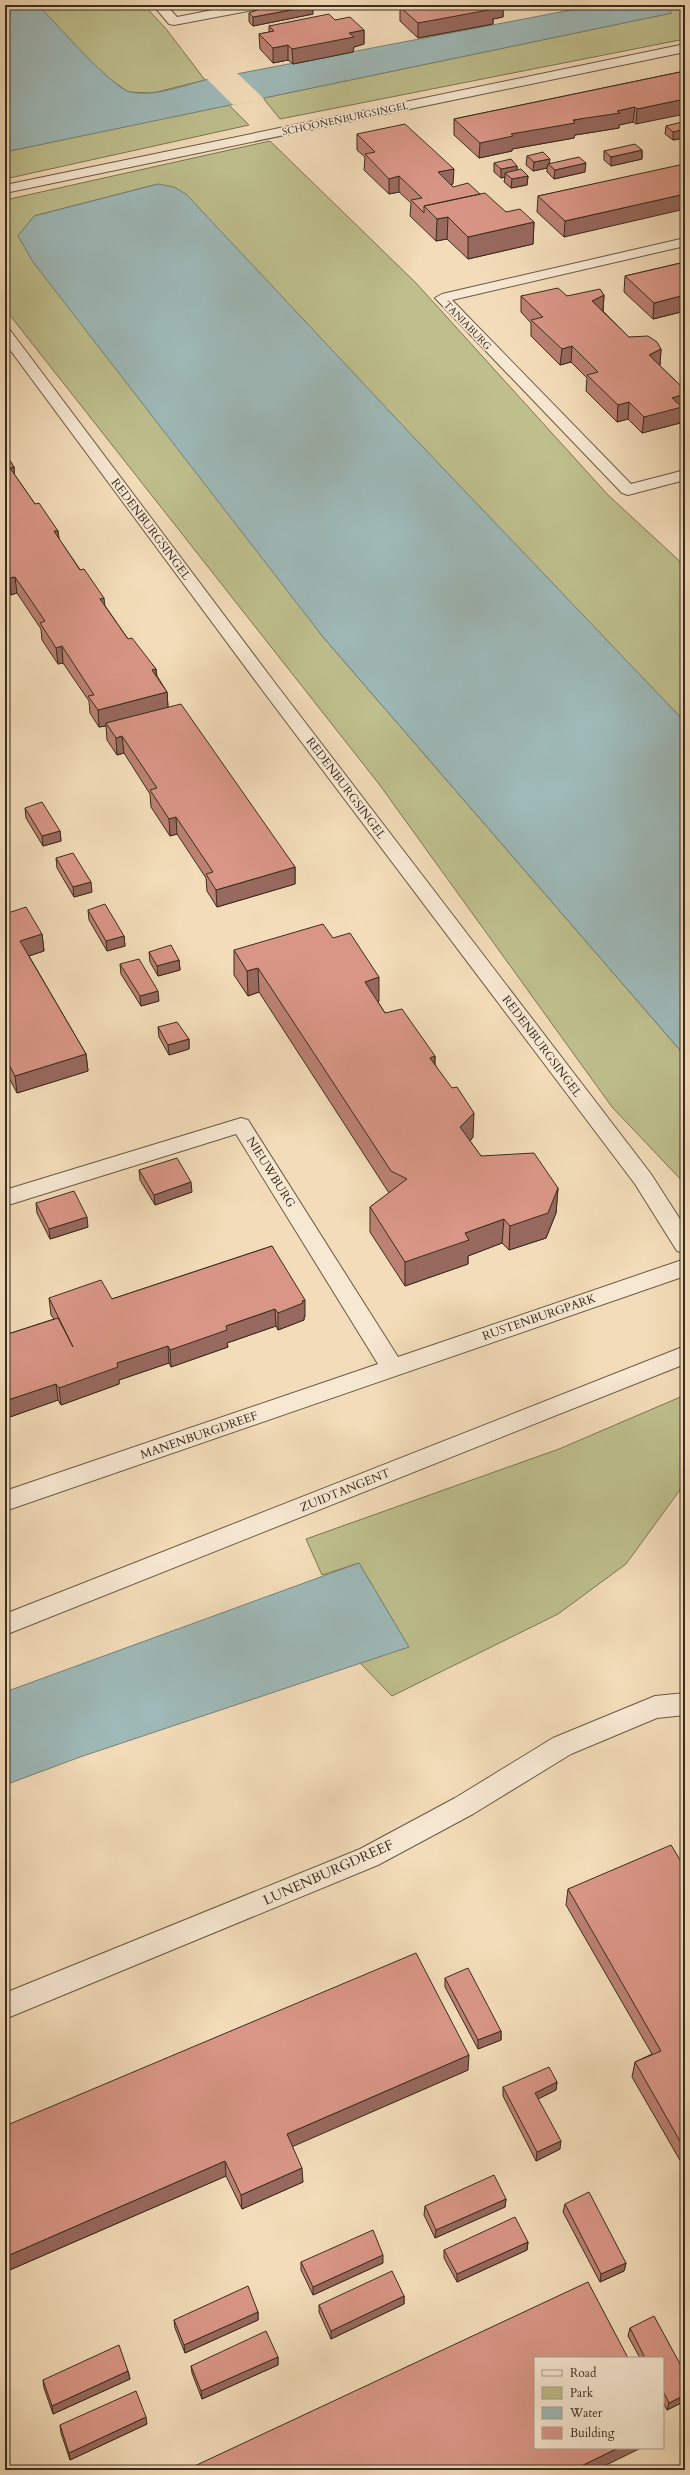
<svg xmlns="http://www.w3.org/2000/svg" width="690" height="2475" font-family="Cardo,serif">
<style>
.green{fill:#bebf8d;stroke:#7c7655}
.water{fill:#9eb9b8;stroke:#76817a}
.pier{fill:#f3dcb9}
.lines{fill:none;stroke-linecap:round;stroke-linejoin:round}
.service-casing{stroke:#685944;stroke-width:2}
.minor-casing{stroke:#685944;stroke-width:2}
.tertiary-casing{stroke:#685944;stroke-width:2}
.service{fill:#f7e8d2;fill-rule:evenodd}
.minor{fill:#f7e8d2;fill-rule:evenodd}
.tertiary{fill:#f7e8d2;fill-rule:evenodd}
.wall{fill:#bb8173;stroke:#3a2d1d}
.shaded-wall{fill:#98695e;stroke:#3a2d1d}
.building{fill:#d99686;stroke:#3a2d1d}
.labels{text-anchor:middle;stroke-width:3.5;stroke-linejoin:round;paint-order:stroke}
.far-street-label{font-size:10px;fill:#3a2d1d;stroke:#f7e8d2}
.street-label{font-size:12px;fill:#3a2d1d;stroke:#f7e8d2}
.near-street-label{font-size:14px;fill:#3a2d1d;stroke:#f7e8d2}
</style>
<rect width="100%" height="100%" fill="#f3dcb9"/>
<filter id="stains"><feTurbulence type="fractalNoise" baseFrequency=".005" numOctaves="4"/><feColorMatrix values="0 0 0 0 .2 0 0 0 0 .09 0 0 0 0 .02 0 0 0 .5 -.17"/></filter>
<radialGradient id="worn" r=".72"><stop offset=".6" stop-color="#630" stop-opacity="0"/><stop offset="1" stop-color="#630" stop-opacity=".3"/></radialGradient>
<!-- green -->
<path class="green" d="M5,5h139l23,25 38,50 -52,13 -25,-1z
M662,5h23v34l-405,80 -17,-21 408,-85z
M228,104l21,21 -244,54v-27z
M270,141l146,142 192,212 77,71v156l-527,-538 -124,32 -8,11 297,410 362,419v128l-73,-77 -233,-323 -374,-475v-109z
M685,1395v71l-5,24 -54,74 -68,50 -166,82 -32,-33 48,-17 -49,-83 -37,12 -16,-36 253,-90z"/>
<!-- water -->
<path class="water" d="M5,5h33c16,16 74,83 92,87 24,5 52,-6 75,-12l392,-75h65l10,8 -667,139z
M158,184l16,3 12,7 235,251 264,277v334l-362,-419 -290,-375 -15,-26 16,-20z
M359,1563l50,84 -329,110 -75,28v-93z"/>
<!-- pier -->
<path class="pier" d="M236,72l28,27 -31,6 -27,-27z"/>
<g class="lines">
<!-- service casing -->
<g class="service-casing">
<path id="service" d="M685,1346v18l-680,271v-21z"/>
</g>
<!-- minor casing -->
<g class="minor-casing">
<path id="minor" d="M153,5h13l11,12 61,-12h26l-6,4 -84,16 -5,-1z
M685,44v8l-680,141v-8z
M685,238v8l-233,54 179,184 54,-14v10l-57,15 -6,-2 -187,-195 7,-4z
M5,328l5,2 265,353 376,491 34,53v26l-8,-2 -42,-67 -372,-493 -258,-348z
M241,1118l7,2 150,237 287,-98v17l-680,235v-20l373,-127 -142,-230 -231,72v-16z"/>
</g>
<!-- tertiary casing -->
<g class="tertiary-casing">
<path id="tertiary" d="M685,1693v22l-28,3 -86,36 -98,60 -95,51 -373,154v-26l355,-144 95,-51 98,-60 102,-42z"/>
</g>
<!-- service -->
<use href="#service" class="service"/>
<!-- minor -->
<use href="#minor" class="minor"/>
<!-- tertiary -->
<use href="#tertiary" class="tertiary"/>
</g>
<!-- wall -->
<path class="wall" d="M409,5h94v12l-10,2v5l-75,14 -18,-17v-14z
M566,5h22l-17,3z
M249,13l64,1 -60,12 -4,-4z
M335,20l29,10v14l-10,3 -1,5 -60,12 -5,-4 -15,3 -13,-14 -1,-15 10,-2v-6z
M685,71l-49,53 -3,-2 -14,3v3l-44,7 -1,3 -62,11v2l-33,7 -25,-23v-16z
M685,124v14l-12,2 -8,-6 1,-8z
M357,134l96,50 -2,1 2,2 27,7 26,18 28,10 -1,22 -65,15 -21,-20 -11,2 -26,-25 1,-13 -12,-11 -10,2 -25,-24 1,-13 -8,-7z
M642,150v9l-31,7 -7,-6v-9z
M527,156l22,7 36,9 -31,7 -7,-7v-4l-14,3 -7,-6z
M494,163l23,3v4l11,6 -1,9 -16,3 -7,-6 1,-5 -4,1 -7,-6z
M685,165l-121,72 -27,-25 1,-16z
M685,262v49l-32,8 -29,-27 1,-16z
M604,295l-1,16 26,26 32,12 -1,16h-1l26,25v20l-4,1 -1,12 -38,10 -14,-14 -11,3 -31,-31 1,-13 -16,-16 -11,3 -29,-29v-13l-10,-11v-16h46z
M5,453l9,14v7l21,30 23,27 1,8 69,100 28,30 1,7 10,16 1,15 127,160v17l-78,23 -10,-16 -1,-13 -29,-44 -7,2 -19,-29 -1,-13 -26,-41 -7,2 -10,-15 -1,-14 -7,1 -9,-14 -1,-12 -26,-38 -5,1 -16,-24 -1,-11 -24,-36 -6,2 -6,-10z
M25,808l35,23 1,10 -18,5 -17,-28z
M56,858l36,34 -18,5 -17,-29z
M88,910l36,26 1,10 -18,5 -18,-31z
M5,914l37,20 2,17 -15,5 57,98 2,17 -71,22 -12,-23z
M234,950l145,51 -1,1 7,11 50,43v8l38,73 -3,4 11,15 77,32 -2,25 -10,25 -37,12 -7,-7 -34,13v8l-63,22 -35,-54v-25l19,-14 -130,-201 -11,4 -14,-21z
M149,952l30,8 1,10 -22,6 -8,-14z
M120,964l39,37 -18,5 -20,-32z
M158,1027l31,12v10l-20,6 -10,-18z
M139,1170l53,22 -37,13 -15,-25z
M36,1203l52,24 -38,12 -13,-26z
M272,1246l33,71h-1v3l-26,10 -2,-4 -49,17 1,4 -57,20 -2,-4 -50,17v4l-58,21 -3,-5 -51,18 1,5 -3,1v-89l49,-16 -3,-4 -2,-17 63,1z
M685,1868v301l-53,-92 3,-15 17,-8 -86,-149 2,-16z
M445,1978l56,53v9l-23,9 -33,-62z
M468,2070l-176,76 11,36 -61,27 -16,-33 -221,96v-146z
M557,2082l-1,8 -18,9 22,50 -24,12 -33,-65v-9z
M506,2199l-1,8 -70,31 -11,-23 1,-9z
M565,2204l61,59 -2,8 -24,11 -37,-70z
M528,2242l-1,8 -70,32 -13,-24v-8z
M301,2262l82,1 -70,32 -12,-25z
M404,2296v8l-73,35 -12,-27v-7z
M258,2312v8l-73,33 -10,-25 -1,-8z
M630,2328l55,45v28l-18,9 -4,-8v-44h-23l-12,-22z
M278,2357v8l-76,34 -10,-26 -1,-7z
M128,2371l2,8 -77,35 -9,-26 -1,-8z
M147,2424l-77,36 -9,-27 -1,-8z
M684,2432h1v12l-2,-5z"/>
<!-- shaded-wall -->
<path class="shaded-wall" d="M488,5h15v12l-10,2v5l-75,14v-15z
M551,5h11l-11,2z
M571,5h17l-17,3z
M313,6v8l-60,12v-9z
M364,30v14l-10,3 -1,5 -60,12 -1,-15 57,-16z
M288,45v15l-15,3v-15z
M685,99v15l-49,10 1,-15z
M635,107l-2,15 -14,3v3l-44,7 -1,3 -62,11v2l-33,7 1,-15 31,-9z
M685,129v9l-12,2v-8z
M642,150v9l-31,7v-9z
M550,159l-1,6 -1,-1 -1,4 -14,3 1,-9z
M586,163l-1,9 -31,7 1,-9z
M517,166v9l-12,-2v4l-4,1v-9z
M454,169l-1,15 -15,4v-16z
M399,176v16l-10,2v-15z
M528,176l-1,9 -16,3 1,-9z
M685,194v15l-121,28 1,-16z
M448,217l-1,22 -11,2 1,-22z
M534,222l-1,22 -65,15v-22z
M604,295l-1,16 -12,6 1,-16z
M685,295v16l-32,8 1,-16z
M572,346l-1,16 -11,3 2,-16z
M661,349l-1,16 -12,7 1,-17z
M685,394v16l-4,1 -1,12 -38,10 2,-16 28,-19z
M629,402l-1,17 -11,3 1,-17z
M14,467l1,17 -5,-16z
M54,531h4l2,16z
M15,577l2,16 -6,2 -1,-17z
M104,598l2,17 -6,-16z
M62,646l1,17 -5,1 -2,-16z
M156,669l1,16 -5,-15z
M167,692l1,16 -62,15v3l-7,1 -1,-17z
M122,736l2,17 -7,2 -1,-17z
M176,817l1,17 -7,2 -1,-17z
M60,831l1,10 -18,5 -1,-10z
M295,867v17l-78,23 -1,-17z
M91,882l1,10 -18,5 -1,-10z
M42,934l2,17 -22,7 -2,-17z
M124,936l1,10 -18,5 -1,-10z
M179,960l1,10 -22,6 -1,-10z
M258,968l1,24 -11,4 -1,-25z
M379,977v24l-14,6v-25z
M158,991l1,10 -18,5 -1,-10z
M189,1039v10l-20,6 -1,-10z
M86,1054l2,17 -71,22 -2,-17z
M435,1056l-1,24 -4,-22z
M474,1113l-1,24 -14,15 1,-25z
M191,1182l1,10 -37,13 -1,-10z
M558,1188l-2,25 -10,25 -37,12 1,-24z
M87,1217l1,10 -38,12 -1,-10z
M504,1219l-2,24 -34,13v8l-63,22v-24l60,-29z
M305,1300v17h-1v3l-26,10v-17z
M275,1309l1,17 -49,17 1,4 -57,20 -1,-17 56,-24z
M168,1346l1,17 -50,17v4l-58,21 -2,-17 58,-25z
M56,1384l2,16 -51,18 1,5 -3,1v-23z
M501,2031v9l-23,9v-9z
M469,2055l-1,15 -181,79v-15z
M557,2082l-1,8 -22,11 1,-8z
M561,2141l-1,8 -24,12 1,-9z
M225,2161l1,15 -221,96v-15z
M302,2168l1,14 -61,27 -1,-14z
M506,2199l-1,8 -70,31 1,-8z
M528,2242l-1,8 -70,32v-8z
M383,2255v8l-70,32v-8z
M626,2263l-2,8 -24,11 1,-8z
M404,2296v8l-73,35v-8z
M258,2312v8l-73,33 -1,-8z
M278,2357v8l-76,34 -1,-8z
M128,2371l2,8 -77,35 -1,-8z
M685,2395v6l-18,9 2,-7z
M146,2417l1,7 -77,36 -1,-7z
M618,2448h23l-45,22h-23z"/>
<!-- building -->
<path class="building" d="M278,5h34l1,1 -60,11 -4,-4 11,-4z
M409,5h80l5,4 -76,14 -18,-16z
M329,14l6,6 15,-3 14,13 -15,3 5,4 -62,12 -4,-4 -15,3 -14,-14 15,-3 -5,-5z
M685,71v28l-48,10 -2,-2 -18,4 3,2 -47,7 2,3 -64,11 2,2 -33,7 -26,-24z
M682,122l3,2v5l-12,3 -7,-6z
M405,124l49,45 -16,3 15,15 15,-4 12,11 -56,12v7l-13,-13 11,-2 -23,-22 -10,3 -24,-25 10,-2 -18,-18z
M635,144l7,6 -31,7 -7,-6z
M543,152l7,7 -16,3 -7,-6z
M579,157l7,6 -31,7 -7,-6z
M511,159l6,7 -16,3 -7,-6z
M684,164l1,1v29l-120,27 -27,-25z
M521,169l7,7 -16,3 -7,-6z
M485,193l21,19 14,-3 14,13 -66,15 -20,-20 -11,2 -13,-13z
M685,262v33l-31,8 -29,-27z
M558,288l9,8 33,-7 4,6 -12,6 37,36 19,-1 9,6 4,7 -12,6 36,35v4l-13,4 10,9 -38,10 -15,-15 -11,3 -31,-30 11,-3 -26,-26 -10,3 -31,-29 12,-3 -22,-21z
M5,453l9,14 -4,1 25,36 4,-1 19,28h-4l26,39 4,-1 20,29 -4,1 28,40 4,-1 24,31 -4,1 15,22 -69,18 -10,-14 6,-1 -32,-49 -6,2 -16,-25 5,-2 -30,-44 -5,1 -5,-7z
M181,704l114,163 -79,23 -10,-16 7,-2 -37,-55 -7,2 -19,-29 7,-2 -35,-52 -6,2 -10,-15z
M42,802l18,29 -18,5 -17,-28z
M73,853l18,29 -18,5 -17,-29z
M105,904l19,32 -18,5 -18,-31z
M26,907l16,27 -22,7 66,113 -71,22 -10,-19v-143z
M323,924l10,14 17,-5 29,44 -14,5 20,31 17,-4 33,47 -5,2 22,30 5,-1 17,26 -14,14 21,29 53,-3 24,35 -10,25 -38,13 -6,-7 -39,14 4,7 -64,22 -35,-55 37,-28 -16,-8 -133,-203 -11,3 -13,-21z
M171,945l8,15 -22,6 -8,-14z
M139,959l19,32 -18,5 -20,-32z
M177,1022l12,17 -21,6 -10,-18z
M177,1158l14,24 -37,13 -15,-25z
M74,1191l13,26 -38,12 -13,-26z
M272,1246l33,54 -3,1 1,2 -25,10 -3,-4 -49,17 1,4 -57,20 -2,-4 -51,17 1,4 -59,21 -3,-4 -51,17v-66l53,-17 15,29 -24,-49 52,-18 11,19z
M671,1845l14,23v282l-50,-88 26,-11 -93,-162z
M416,1953l53,102 -182,79 15,34 -61,27 -16,-34 -220,96v-131z
M468,1968l33,63 -23,9 -33,-62z
M549,2067l8,15 -22,11 26,48 -24,11 -34,-65z
M494,2175l12,24 -70,31 -11,-24z
M589,2192l37,71 -25,11 -36,-70z
M515,2217l13,25 -71,32 -13,-24z
M373,2230l10,25 -70,32 -12,-25z
M392,2271l12,25 -73,35 -12,-26z
M588,2282l40,76h-93v90h83l-45,22h-387z
M248,2286l10,26 -74,33 -10,-25z
M654,2316l31,57v22l-16,8 -6,-12v-33h-18l-15,-30z
M266,2331l12,26 -77,34 -10,-25z
M119,2345l9,26 -76,35 -9,-26z
M136,2391l10,26 -77,36 -9,-28z"/>
<g class="labels">
<!-- far-street labels -->
<g class="far-street-label">
<text transform="translate(345 118) rotate(-12)" y="4">SCHOONENBURGSINGEL</text>
<text transform="translate(468 325) rotate(46)" y="4">TANIABURG</text>
</g>
<!-- street labels -->
<g class="street-label">
<text transform="translate(151 529) rotate(53)" y="4">REDENBURGSINGEL</text>
<text transform="translate(346 788) rotate(53)" y="4">REDENBURGSINGEL</text>
<text transform="translate(542 1046) rotate(53)" y="4">REDENBURGSINGEL</text>
<text transform="translate(271 1172) rotate(58)" y="4">NIEUWBURG</text>
<text transform="translate(539 1317) rotate(-19)" y="4">RUSTENBURGPARK</text>
<text transform="translate(199 1435) rotate(-19)" y="4">MANENBURGDREEF</text>
<text transform="translate(345 1490) rotate(-22)" y="4">ZUIDTANGENT</text>
</g>
<!-- near-street labels -->
<g class="near-street-label">
<text transform="translate(328 1872) rotate(-24)" y="5">LUNENBURGDREEF</text>
</g>
</g>
<!-- margin -->
<rect width="690" height="2475" fill="none" stroke="#f3dcb9" stroke-width="20"/>
<rect x="6" y="6" width="678" height="2463" fill="none" stroke="#3a2d1d" stroke-width="2"/>
<rect x="10" y="10" width="670" height="2455" fill="none" stroke="#3a2d1d"/>
<!-- legend -->
<rect x="534" y="2357" width="130" height="92" fill="#f7e8d2" stroke="#ab9d8a"/>
<rect x="542" y="2370" width="20" height="6" fill="#f7e8d2" stroke="#ab9d8a"/>
<text x="570" y="2377" font-size="12" fill="#3a2d1d">Road</text>
<rect x="542" y="2387" width="20" height="12" fill="#bebf8d" stroke="#ab9d8a"/>
<text x="570" y="2397" font-size="12" fill="#3a2d1d">Park</text>
<rect x="542" y="2407" width="20" height="12" fill="#9eb9b8" stroke="#ab9d8a"/>
<text x="570" y="2417" font-size="12" fill="#3a2d1d">Water</text>
<rect x="542" y="2427" width="20" height="12" fill="#d99686" stroke="#ab9d8a"/>
<text x="570" y="2437" font-size="12" fill="#3a2d1d">Building</text>
<rect width="100%" height="100%" filter="url(#stains)"/>
<rect width="100%" height="100%" fill="url(#worn)"/>
</svg>
